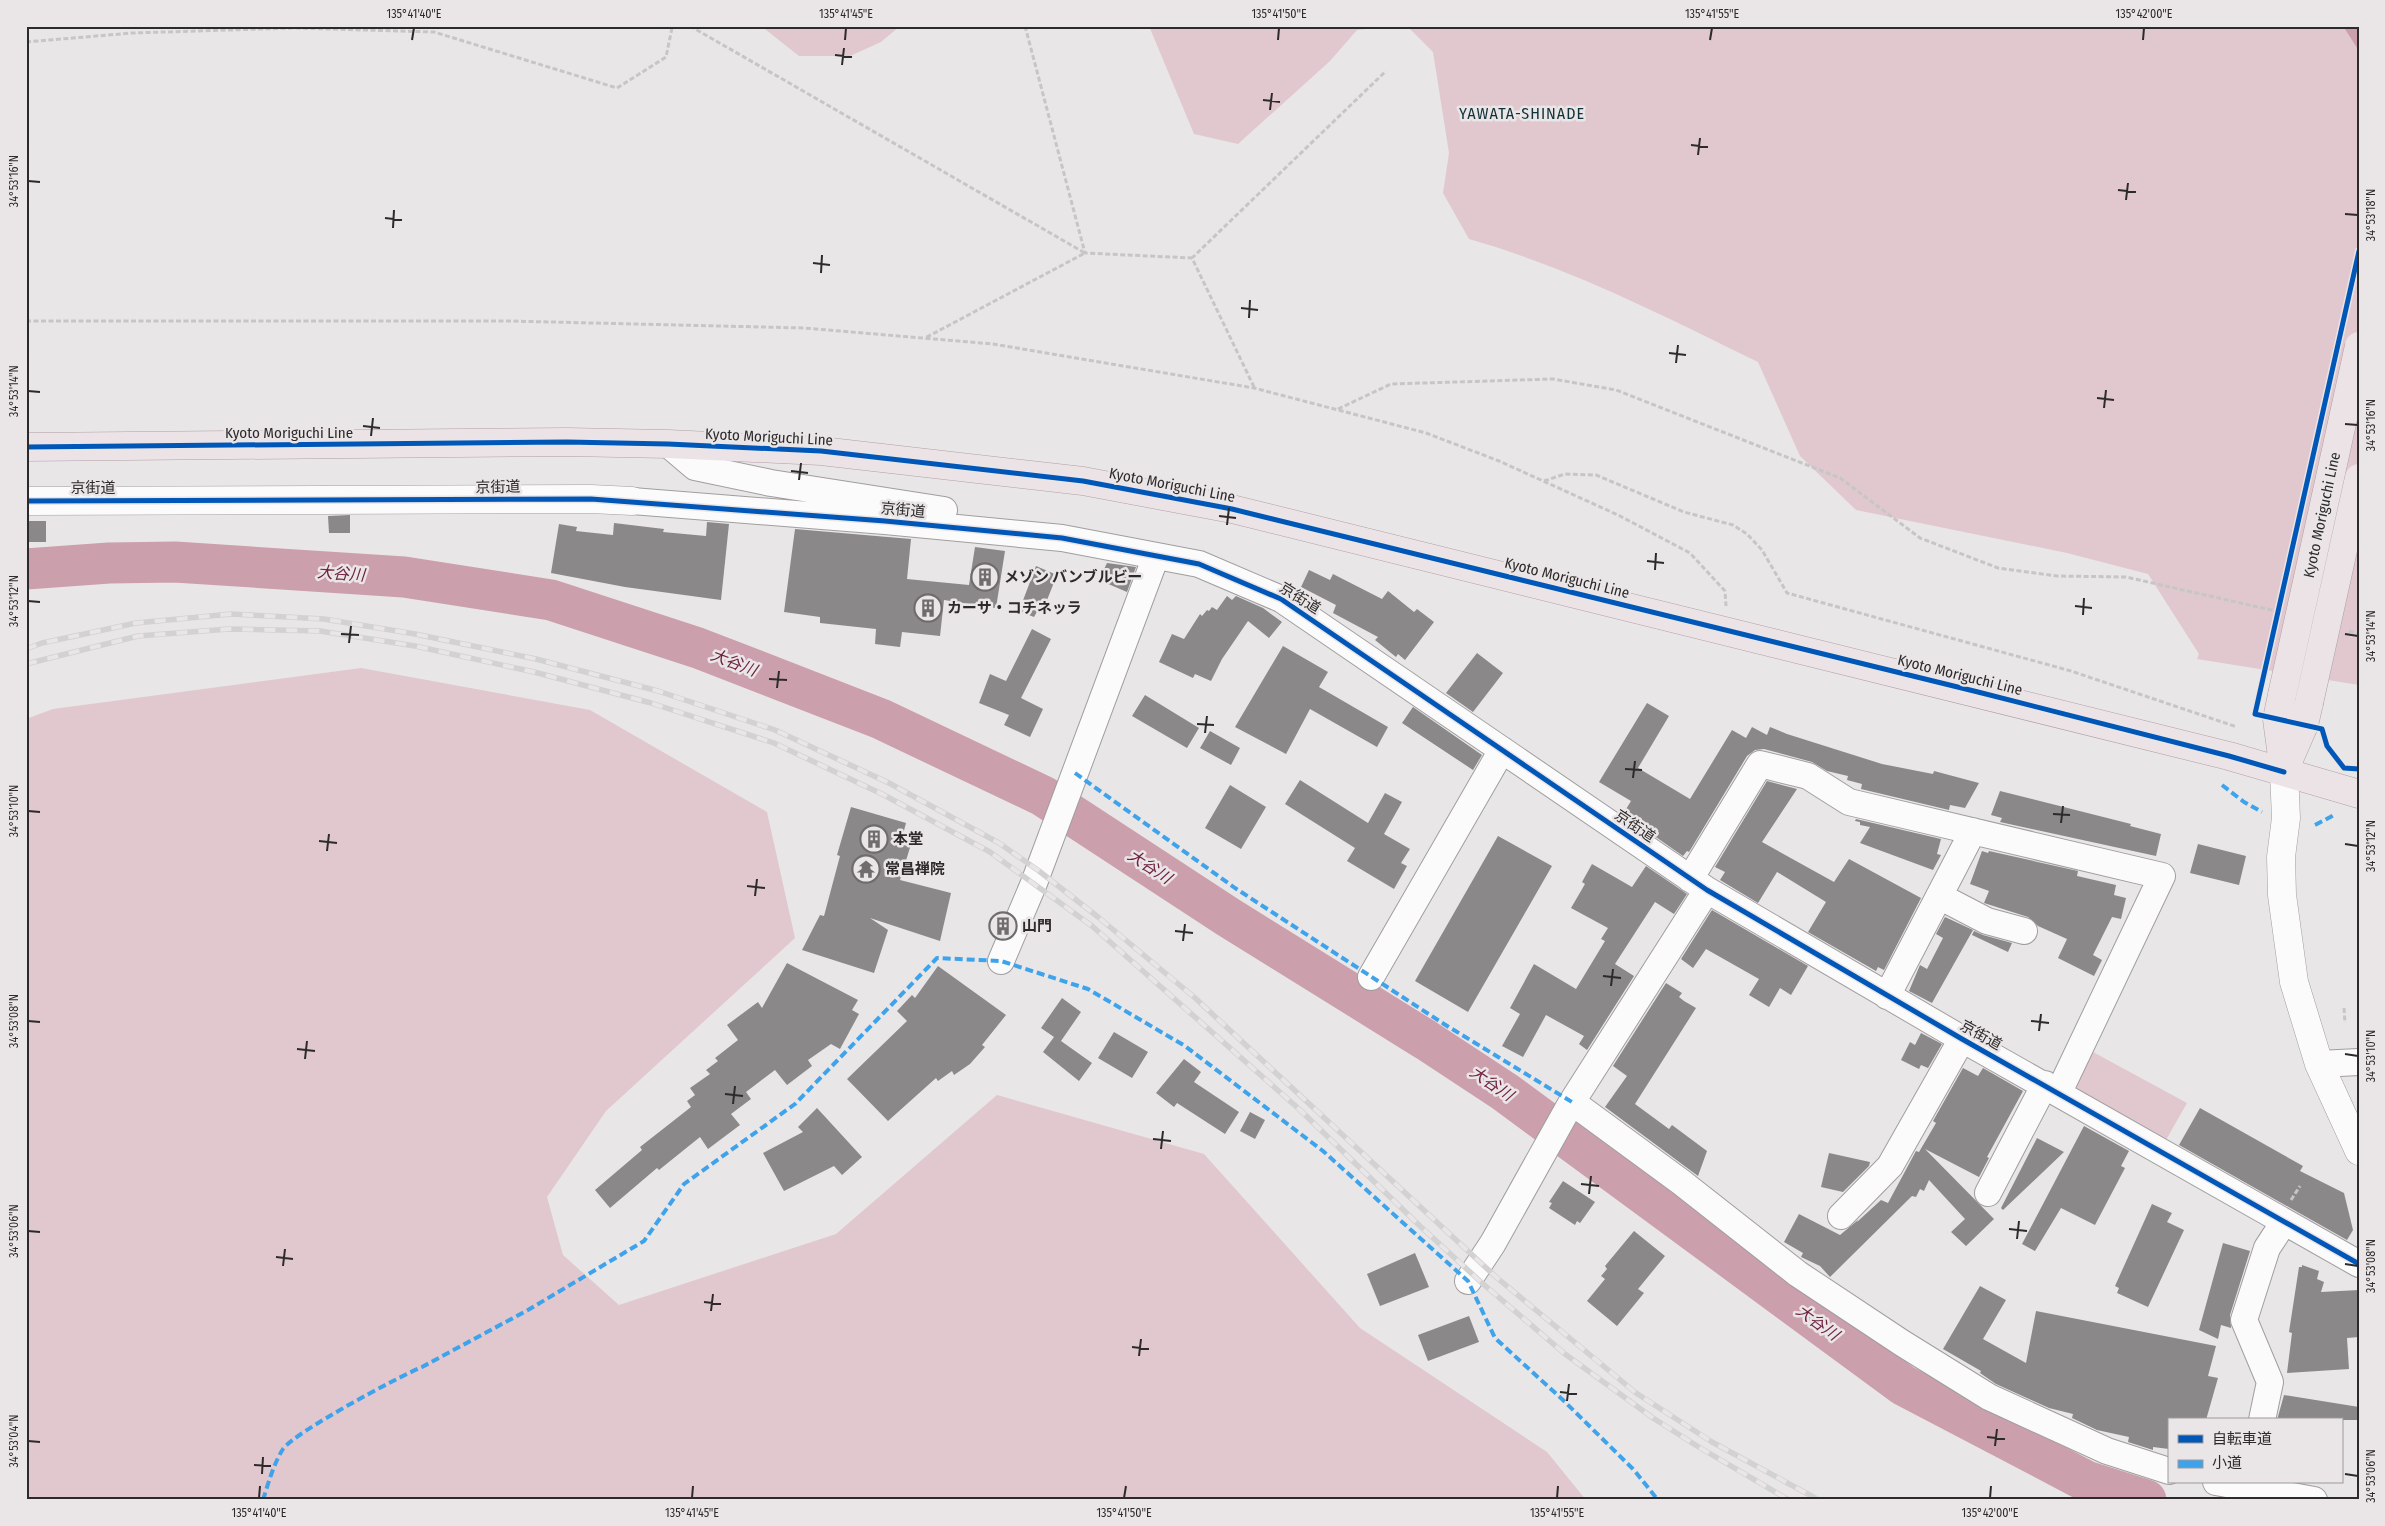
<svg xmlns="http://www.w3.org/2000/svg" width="2385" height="1526" font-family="'Fira Sans Condensed','Noto Sans JP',sans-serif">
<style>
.green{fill:#e0c8ce}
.water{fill:#cc9fac}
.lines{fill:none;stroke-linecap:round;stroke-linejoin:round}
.river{stroke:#cc9fac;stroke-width:41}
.building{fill:#8a8889}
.street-casing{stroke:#a09e9f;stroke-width:28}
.secondary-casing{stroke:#a09e9f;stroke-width:29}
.primary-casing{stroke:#b0a0a6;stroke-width:29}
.path{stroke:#c7c6c6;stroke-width:3;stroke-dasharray:5 2.5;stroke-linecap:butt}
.street{stroke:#fcfbfb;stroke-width:26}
.secondary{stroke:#fcfbfb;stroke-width:28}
.primary{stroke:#ece3e6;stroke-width:28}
.rail-casing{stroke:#d3d2d2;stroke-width:5.5}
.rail{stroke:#eae5e6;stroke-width:4;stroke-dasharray:11;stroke-linecap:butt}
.primary-bridge-casing{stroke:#b0a0a6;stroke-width:29;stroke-linecap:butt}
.primary-bridge{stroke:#ece3e6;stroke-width:28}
.quiet{stroke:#3ea3eb;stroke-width:4;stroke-dasharray:8 4;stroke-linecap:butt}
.cycleway-casing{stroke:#eae5e6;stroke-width:8}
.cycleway{stroke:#0057b8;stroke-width:5}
.ticks{fill:none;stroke:#2c2a2a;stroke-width:2}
.labels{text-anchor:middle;stroke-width:5;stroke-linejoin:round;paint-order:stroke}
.street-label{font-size:15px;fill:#2c2a2a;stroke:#eae5e6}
.poi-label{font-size:15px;font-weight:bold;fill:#2c2a2a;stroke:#eae5e6;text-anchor:start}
.neighbourhood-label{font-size:16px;letter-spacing:1px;fill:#103238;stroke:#eae5e6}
.water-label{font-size:16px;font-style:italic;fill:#6e223f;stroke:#eae5e6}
.neatline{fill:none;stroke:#2c2a2a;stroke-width:2}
.ticks-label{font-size:12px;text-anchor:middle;fill:#2c2a2a}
</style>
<rect width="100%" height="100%" fill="#e9e6e7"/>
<!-- green -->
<path class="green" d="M761,26h139l-19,16 -31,14h-51z
M1149,26h241l-33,4 -27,31 -92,83 -44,-10z
M1407,26h936l4,4 12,21v634l-162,-26 2,-5 -51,-80 -81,-21 -211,-43 -56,-54 -42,-94c-94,-46 -187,-94 -289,-123l-26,-46 6,-40 -16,-101z
M361,668l229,42 177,102 28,126 -189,173 -59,86 16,58 56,50 217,-71 161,-139 207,59 156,174 187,124 39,48h-1560v-781l27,-10z
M2093,1052l94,51 -21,37 -93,-52z"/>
<!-- water -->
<path class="water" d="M2343,26h16v25z"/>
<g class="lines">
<!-- river -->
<path class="river" d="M26,569l83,-6 66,-1 229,15 147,23 147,48 183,71 162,77 185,121 198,123 79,52 398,293 183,96 60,19"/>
</g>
<!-- building -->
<path class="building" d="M350,515v18h-21l-1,-17z
M26,521h20v21h-20z
M707,522l22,2 -8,76 -96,-13 -74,-14 8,-49 18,3 -1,4 37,4 1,-12 50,6 -1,3 43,4z
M795,529l116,10 -4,40 62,6 6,-38 30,4 -9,57 -52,-8 -4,36 -38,-4 -2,15 -25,-3 1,-15 -56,-6v-6l-36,-5z
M1107,563l29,4 -9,25 -28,-12z
M1036,566l21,9 -14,35 -4,-2 -5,9 -15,-6z
M1309,570l21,10 3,-6 49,25 6,-8 26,21 3,-3 17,13 -29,38 -7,-6 -2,3 -21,-17 3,-3 -45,-24 3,-8 -35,-18z
M1227,596l5,4 4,-4 27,12 19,14 -13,16 -21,-17 -26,38 -11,22 -16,-7 -2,4 -34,-16 13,-28 12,5 16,-25 2,2 5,-6 2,1 3,-4 5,3z
M1032,629l19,10 -30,59 22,11 -13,28 -26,-12 5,-10 -30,-12 11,-29 16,7z
M1283,646l45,26 -9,15 69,40 -11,20 -67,-38 -24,45 -51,-27z
M1477,653l26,20 -30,39 -27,-19z
M1145,695l54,33 -12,20 -55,-32z
M1647,703l22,13 -31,52 52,31 42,-69 14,8 6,-11 15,8 3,-8 17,7 95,30 51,10 1,-3 45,12 -14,25 -15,-3 -1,5 -88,-21 1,-5 -15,-4 1,-4 -21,-5 -15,-9 -48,-13 -9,1 -8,6 -58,96 -2,-1 -4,5 -60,-42 8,-13 -32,-19z
M1413,707l69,48 -9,15 -71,-47z
M1210,731l30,17 -9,17 -31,-17z
M1300,780l68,43 17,-30 17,9 -18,32 26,15 -9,14 6,3 -13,23 -47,-28 8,-13 -70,-44z
M1767,781l30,8 -35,53 72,40 15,-23 72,39 -37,72 -6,-3 -2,4 -68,-39 18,-30 -49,-30 -19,31 -38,-23 5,-8 -10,-5z
M1230,785l36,22 -25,42 -36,-21z
M2000,791l131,33 -1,2 31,8 -5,22 -156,-34 2,-4 -11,-3z
M851,807l55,16 -4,15 10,3 -12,39 51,13 -11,48 -70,-23 18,12 -14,43 -72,-23 18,-35 4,1 16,-60 -3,-1z
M1856,819l85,20 -4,15 4,1 -8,15 -73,-27 10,-16 -10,-2v-3l-5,-1z
M1498,836l54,30 -84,146 -53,-31z
M2198,844l48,12 -7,29 -49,-12z
M1982,851l6,2 1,-2 89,20 -1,5 39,9 -2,10 12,3 -5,21 -9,-2 -19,38 9,5 -8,16 -36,-18 9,-19 -29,-13 -10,-9 -44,-14 5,-12 -19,-7z
M1592,864l40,23 14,-21 41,28 -13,20 -19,-12 -40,62 19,12 -47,74 -8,-6 5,-8 -38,-21 -23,42 -21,-11 18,-32 -10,-6 24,-44 42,25 29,-48 -4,-2 7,-11 -37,-20 14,-24 -3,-2z
M1712,910l96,56 -17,29 -11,-7 -11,19 -20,-12 10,-16 -53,-30 -13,19 -12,-9z
M1945,917l28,13 -41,73 -23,-12 11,-26 7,4 16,-31 -7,-4z
M1974,931l9,4 29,8 -4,9 -36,-17z
M787,963l71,37 -6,10 7,4 -19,35 -9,-5 -23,16 4,6 -25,19 -12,-15 -29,22 5,7 -20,15 9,11 -32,24 -8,-12 -41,33 -2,-2 -47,40 -15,-18 47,-40 -2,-3 51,-40 -4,-6 8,-6 -5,-7 20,-14 -4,-4 12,-9 -3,-3 23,-18 -11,-15 31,-23 4,6z
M938,966l68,49 -24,30 3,2 -15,17 -16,11 -2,-4 -14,10 -2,-3 -48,43 -41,-42 60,-58 -10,-10 15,-16 3,3z
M1666,983l16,10 -3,4 5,4 12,7 -61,96 34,25 3,-4 35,26 -9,25 -93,-69 22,-31 -14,-10z
M1062,998l19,14 -20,29 31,22 -13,18 -36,-29 11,-15 -13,-9z
M1114,1032l34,20 -16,26 -34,-20z
M1921,1033l21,11 -14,24 -7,-3 -2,4 -18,-9 9,-18 5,3z
M1184,1059l17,13 -7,10 45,30 -14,22 -48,-31 -3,4 -18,-14z
M1963,1068l15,8 5,-8 40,23 -36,66 2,1 -10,19 -54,-28 69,70 -28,27 -15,-14 14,-13 -36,-39 -5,11 -4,-2 -4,8 -4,-1 -82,81 -10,-11 -19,-9 2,-4 -19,-11 15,-28 41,21 18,-15 -1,2 24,-22 7,3 28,-52 3,1 17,-29 -3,-2z
M817,1108l45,49 -20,18 -8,-9 -50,25 -21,-38 40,-21 -5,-5z
M2200,1108l103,58 -3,5 44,22 9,37 -6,10 -168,-95z
M1250,1112l15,8 -10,19 -15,-8z
M2084,1126l45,25 -8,15 4,2 -30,57 -34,-17 -26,43 -13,-7z
M2037,1138l27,14 -61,58 -2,-2z
M1829,1153l41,9 -1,4 -26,26 -22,-5z
M1563,1181l32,21 -15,21 -3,-2 -2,4 -26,-17 3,-5 -3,-1z
M2152,1204l20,9 -5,9 17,8 -36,77 -31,-14 2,-5 -4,-2z
M1634,1231l31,25 -27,33 6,4 -27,33 -30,-25 18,-22 -4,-3 6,-7 -2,-3z
M2223,1243l27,8 -20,64 1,13 -10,-3 -3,14 -19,-9z
M1415,1253l14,34 -49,19 -13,-32z
M2302,1265l17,6 -2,8 7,3 -3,10 38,-2v47l-12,1 2,31 -62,4 5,-40 -3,-1 10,-65h3z
M1980,1286l26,14 -23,39 43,24 10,-52 180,35 -8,30 10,2 -12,42h-37v29l-16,-2v3l-25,-8 1,-5 -32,-7 -25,-12 1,-4 -24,-6 -53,-24 -16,-11 1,-2 -38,-22z
M1469,1316l10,26 -51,19 -10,-26z
M2284,1395l75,12v13h-82z"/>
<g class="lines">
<!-- street casing -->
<g class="street-casing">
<path id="street" d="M668,444l27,23 76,16 173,27
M632,501l253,20 177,17 137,26 82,35 426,291 255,149 397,225
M1690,879l70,-115 48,12 41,26 313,74 -103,216
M1939,896l48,25 37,10
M1001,961l33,-78 122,-327
M1371,977l131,-227
M1887,996l86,-165
M2319,1064l40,-2
M1572,1102l109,80 117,92 104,69 87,54 118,54 62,20
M1988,1193l57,-109
M1841,1216l49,-50 72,-127
M1468,1281l25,-38 77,-138 137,-215
M2262,1420l8,-38 -26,-62 23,-72 17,-26
M2216,1482l98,18"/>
</g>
<!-- secondary casing -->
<g class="secondary-casing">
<path id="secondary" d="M26,501l565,-2 41,2
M2284,772l2,46 -5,39 1,38 12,87 25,82 40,87"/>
</g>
<!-- primary casing -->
<g class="primary-casing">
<path id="primary" d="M26,447l541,-5 101,2 153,7 262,30 149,28 997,247 130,38
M2282,695l-5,24 7,53
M2284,771l20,-46 5,-22"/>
</g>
<!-- path -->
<path class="path" d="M690,26l395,227 -160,85
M1025,26l60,227 107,5
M26,42l106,-9 162,-5 140,4 183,56 49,-31 6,-29 -1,-2
M26,321h483l295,7 189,16 261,44 172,45 73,28 119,54 72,38 35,38 1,15
M1254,387l-62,-129 194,-187
M1338,409l53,-25 162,-5 63,11 224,88 80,60 78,30 59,8 69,1 150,34
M1544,481l21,-7 31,1 88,37 49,13 14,9 15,16 25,43 284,78 166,56
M2349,631l10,3
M2344,1008l1,15
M2291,1200l9,-14"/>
<!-- street -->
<use href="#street" class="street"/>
<!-- secondary -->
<use href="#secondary" class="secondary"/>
<!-- primary -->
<use href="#primary" class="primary"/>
<!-- rail casing -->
<g class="rail-casing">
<path id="rail" d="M26,649l16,-6 94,-20 95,-9 93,5 91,15 121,25 122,32 117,39 114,53 110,60 40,28 59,46 96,80 302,280 140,116 76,49 107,58
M26,664l112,-28 91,-7 91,2 95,15 119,26 117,31 123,40 108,51 108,58 102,74 207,183 121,117 62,57 83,71 88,64 44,28 92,54"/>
</g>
<!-- rail -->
<use href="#rail" class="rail"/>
<!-- primary-bridge casing -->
<g class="primary-bridge-casing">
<path id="primary-bridge" d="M2282,695l77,-349
M2309,703l50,-225"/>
</g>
<!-- primary-bridge -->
<use href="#primary-bridge" class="primary-bridge"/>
<!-- quiet -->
<path class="quiet" d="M1075,773l160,115 209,136 128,78
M2222,785l22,17 18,10
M2315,825l21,-11
M263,1500c5,-16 11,-37 20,-51 12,-17 115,-72 139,-82l106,-57 116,-69 40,-57 111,-80 142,-146 64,3 87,28 97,57 138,105 145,130 27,57 68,62 71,70 24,30"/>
<!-- cycleway casing -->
<g class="cycleway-casing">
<path id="cycleway" d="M2359,251l-104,463 67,15 5,17 17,22 15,1
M26,447l541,-5 101,2 153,7 262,30 149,28 746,183 251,64 55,16
M26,501l565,-2 294,22 177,17 137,26 82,35 426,291 255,149 397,225"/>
</g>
<!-- cycleway -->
<use href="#cycleway" class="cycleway"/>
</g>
<!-- ticks -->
<path class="ticks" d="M412,40l2,-12M845,40l1,-12M1278,40l1,-12M1710,40l2,-12M2143,40l1,-12M835,55l17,2M842,65l2,-17M1263,100l17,2M1270,110l2,-17M1691,145l17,2M1698,155l2,-17M28,181l12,1M2118,190l18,2M2126,200l2,-17M2345,214l13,1M385,218l17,2M393,228l1,-18M813,263l17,2M821,273l1,-18M1241,308l17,2M1249,318l1,-18M1669,353l17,2M1676,363l2,-18M28,391l12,1M2097,398l17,2M2104,408l2,-18M2345,424l13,1M363,426l17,2M371,436l2,-18M791,471l17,2M799,480l2,-17M1219,516l17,2M1227,525l2,-17M1647,561l17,2M1655,570l1,-17M28,601l12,1M2075,606l17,2M2083,615l1,-17M341,634l18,1M2345,634l13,2M349,643l2,-17M769,679l18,1M777,688l2,-17M1197,724l17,1M1205,733l2,-17M1625,769l17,1M1633,778l2,-17M28,811l12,1M2053,814l17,1M2061,823l2,-17M319,841l18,2M2345,844l13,2M327,851l2,-17M747,886l18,2M755,896l2,-17M1175,931l18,2M1183,941l2,-17M1603,976l18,2M1611,986l2,-17M28,1021l12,1M2031,1021l18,2M2039,1031l2,-17M297,1049l18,2M2345,1054l13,2M305,1059l2,-18M725,1094l18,2M733,1104l2,-18M1153,1139l18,2M1161,1149l2,-18M1581,1184l18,2M1589,1194l2,-18M2009,1229l18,2M28,1231l12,1M2017,1239l2,-18M276,1257l17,2M2345,1264l13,2M283,1266l2,-17M704,1302l17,2M711,1311l2,-17M1132,1347l17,2M1139,1356l2,-17M1560,1392l17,2M1567,1401l2,-17M1987,1437l18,2M28,1441l12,1M1995,1446l2,-17M254,1465l17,1M262,1474l1,-17M2345,1474l13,2M259,1498l1,-12M692,1498l1,-12M1124,1498l2,-12M1557,1498l1,-12M1990,1498l1,-12"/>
<!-- icons -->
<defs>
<g id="building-ring" transform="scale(1.4375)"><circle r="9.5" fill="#eae5e6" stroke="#6e6c6c" stroke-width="1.5"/><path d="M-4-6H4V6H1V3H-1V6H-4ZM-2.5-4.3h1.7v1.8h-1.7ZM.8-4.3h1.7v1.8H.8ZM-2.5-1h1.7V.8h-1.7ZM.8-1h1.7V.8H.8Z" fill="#6e6c6c"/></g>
<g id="temple-ring" transform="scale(1.4375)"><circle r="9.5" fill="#eae5e6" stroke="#6e6c6c" stroke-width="1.5"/><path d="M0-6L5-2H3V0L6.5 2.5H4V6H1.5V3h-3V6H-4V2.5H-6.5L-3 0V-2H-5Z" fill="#6e6c6c"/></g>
</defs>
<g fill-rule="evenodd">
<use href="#building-ring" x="985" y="577"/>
<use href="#building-ring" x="928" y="608"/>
<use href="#building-ring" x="874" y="839"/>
<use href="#temple-ring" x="866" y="869"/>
<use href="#building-ring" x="1003" y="926"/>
</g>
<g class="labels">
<!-- street labels -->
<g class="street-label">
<text x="289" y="438">Kyoto Moriguchi Line</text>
<text transform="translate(769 437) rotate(3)" y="5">Kyoto Moriguchi Line</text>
<text transform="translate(1172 485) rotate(11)" y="5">Kyoto Moriguchi Line</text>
<text transform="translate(498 487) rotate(-1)" y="5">京街道</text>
<text x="93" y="493">京街道</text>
<text transform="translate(903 510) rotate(5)" y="5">京街道</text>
<text transform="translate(2322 515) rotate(-78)" y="5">Kyoto Moriguchi Line</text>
<text transform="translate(1567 578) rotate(14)" y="5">Kyoto Moriguchi Line</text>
<text transform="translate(1300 598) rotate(32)" y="5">京街道</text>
<text transform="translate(1960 675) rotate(14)" y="5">Kyoto Moriguchi Line</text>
<text transform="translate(1635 826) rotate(34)" y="5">京街道</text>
<text transform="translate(1981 1035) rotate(29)" y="5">京街道</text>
</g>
<!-- poi labels -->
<g class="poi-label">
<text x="1004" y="582">メゾン バンブルビー</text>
<text x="947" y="613">カーサ・コチネッラ</text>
<text x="893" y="844">本堂</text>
<text x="885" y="874">常昌禅院</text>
<text x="1022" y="931">山門</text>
</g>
<!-- neighbourhood labels -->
<g class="neighbourhood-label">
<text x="1522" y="119">YAWATA-SHINADE</text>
</g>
<!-- water labels -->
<g class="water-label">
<text transform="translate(341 573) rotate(4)" y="6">大谷川</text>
<text transform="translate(734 662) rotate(21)" y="6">大谷川</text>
<text transform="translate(1150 866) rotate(33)" y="6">大谷川</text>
<text transform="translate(1492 1083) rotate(34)" y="6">大谷川</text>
<text transform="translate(1818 1322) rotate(36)" y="6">大谷川</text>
</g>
</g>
<!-- border -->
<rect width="2385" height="1526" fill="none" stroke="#eae5e6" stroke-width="55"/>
<!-- legend -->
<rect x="2168" y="1418" width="175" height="65" fill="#eae5e6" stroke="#9e9a9b"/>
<rect x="2178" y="1435" width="25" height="8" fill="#0057b8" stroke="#9e9a9b"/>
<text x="2212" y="1444" font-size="15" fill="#2c2a2a">自転車道</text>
<rect x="2178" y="1460" width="25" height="8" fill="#3ea3eb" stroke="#9e9a9b"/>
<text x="2212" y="1468" font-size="15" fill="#2c2a2a">小道</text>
<rect x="28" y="28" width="2330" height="1470" class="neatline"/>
<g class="ticks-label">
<text x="414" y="18">135°41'40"E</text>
<text x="846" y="18">135°41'45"E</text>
<text x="1279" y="18">135°41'50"E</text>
<text x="1712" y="18">135°41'55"E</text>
<text x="2144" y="18">135°42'00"E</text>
<text transform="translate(14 181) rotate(-90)" y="4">34°53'16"N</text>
<text transform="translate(2371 215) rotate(-90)" y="4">34°53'18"N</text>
<text transform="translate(14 391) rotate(-90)" y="4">34°53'14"N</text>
<text transform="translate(2371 425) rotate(-90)" y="4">34°53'16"N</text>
<text transform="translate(14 601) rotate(-90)" y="4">34°53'12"N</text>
<text transform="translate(2371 636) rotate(-90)" y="4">34°53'14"N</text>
<text transform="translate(14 811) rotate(-90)" y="4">34°53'10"N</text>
<text transform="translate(2371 846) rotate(-90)" y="4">34°53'12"N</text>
<text transform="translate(14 1021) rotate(-90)" y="4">34°53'08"N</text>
<text transform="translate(2371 1056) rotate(-90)" y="4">34°53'10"N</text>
<text transform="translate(14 1231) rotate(-90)" y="4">34°53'06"N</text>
<text transform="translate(2371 1266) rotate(-90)" y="4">34°53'08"N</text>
<text transform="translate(14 1441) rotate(-90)" y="4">34°53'04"N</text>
<text transform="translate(2371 1476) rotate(-90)" y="4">34°53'06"N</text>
<text x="259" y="1517">135°41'40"E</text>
<text x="692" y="1517">135°41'45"E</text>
<text x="1124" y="1517">135°41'50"E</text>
<text x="1557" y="1517">135°41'55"E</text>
<text x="1990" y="1517">135°42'00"E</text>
</g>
</svg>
